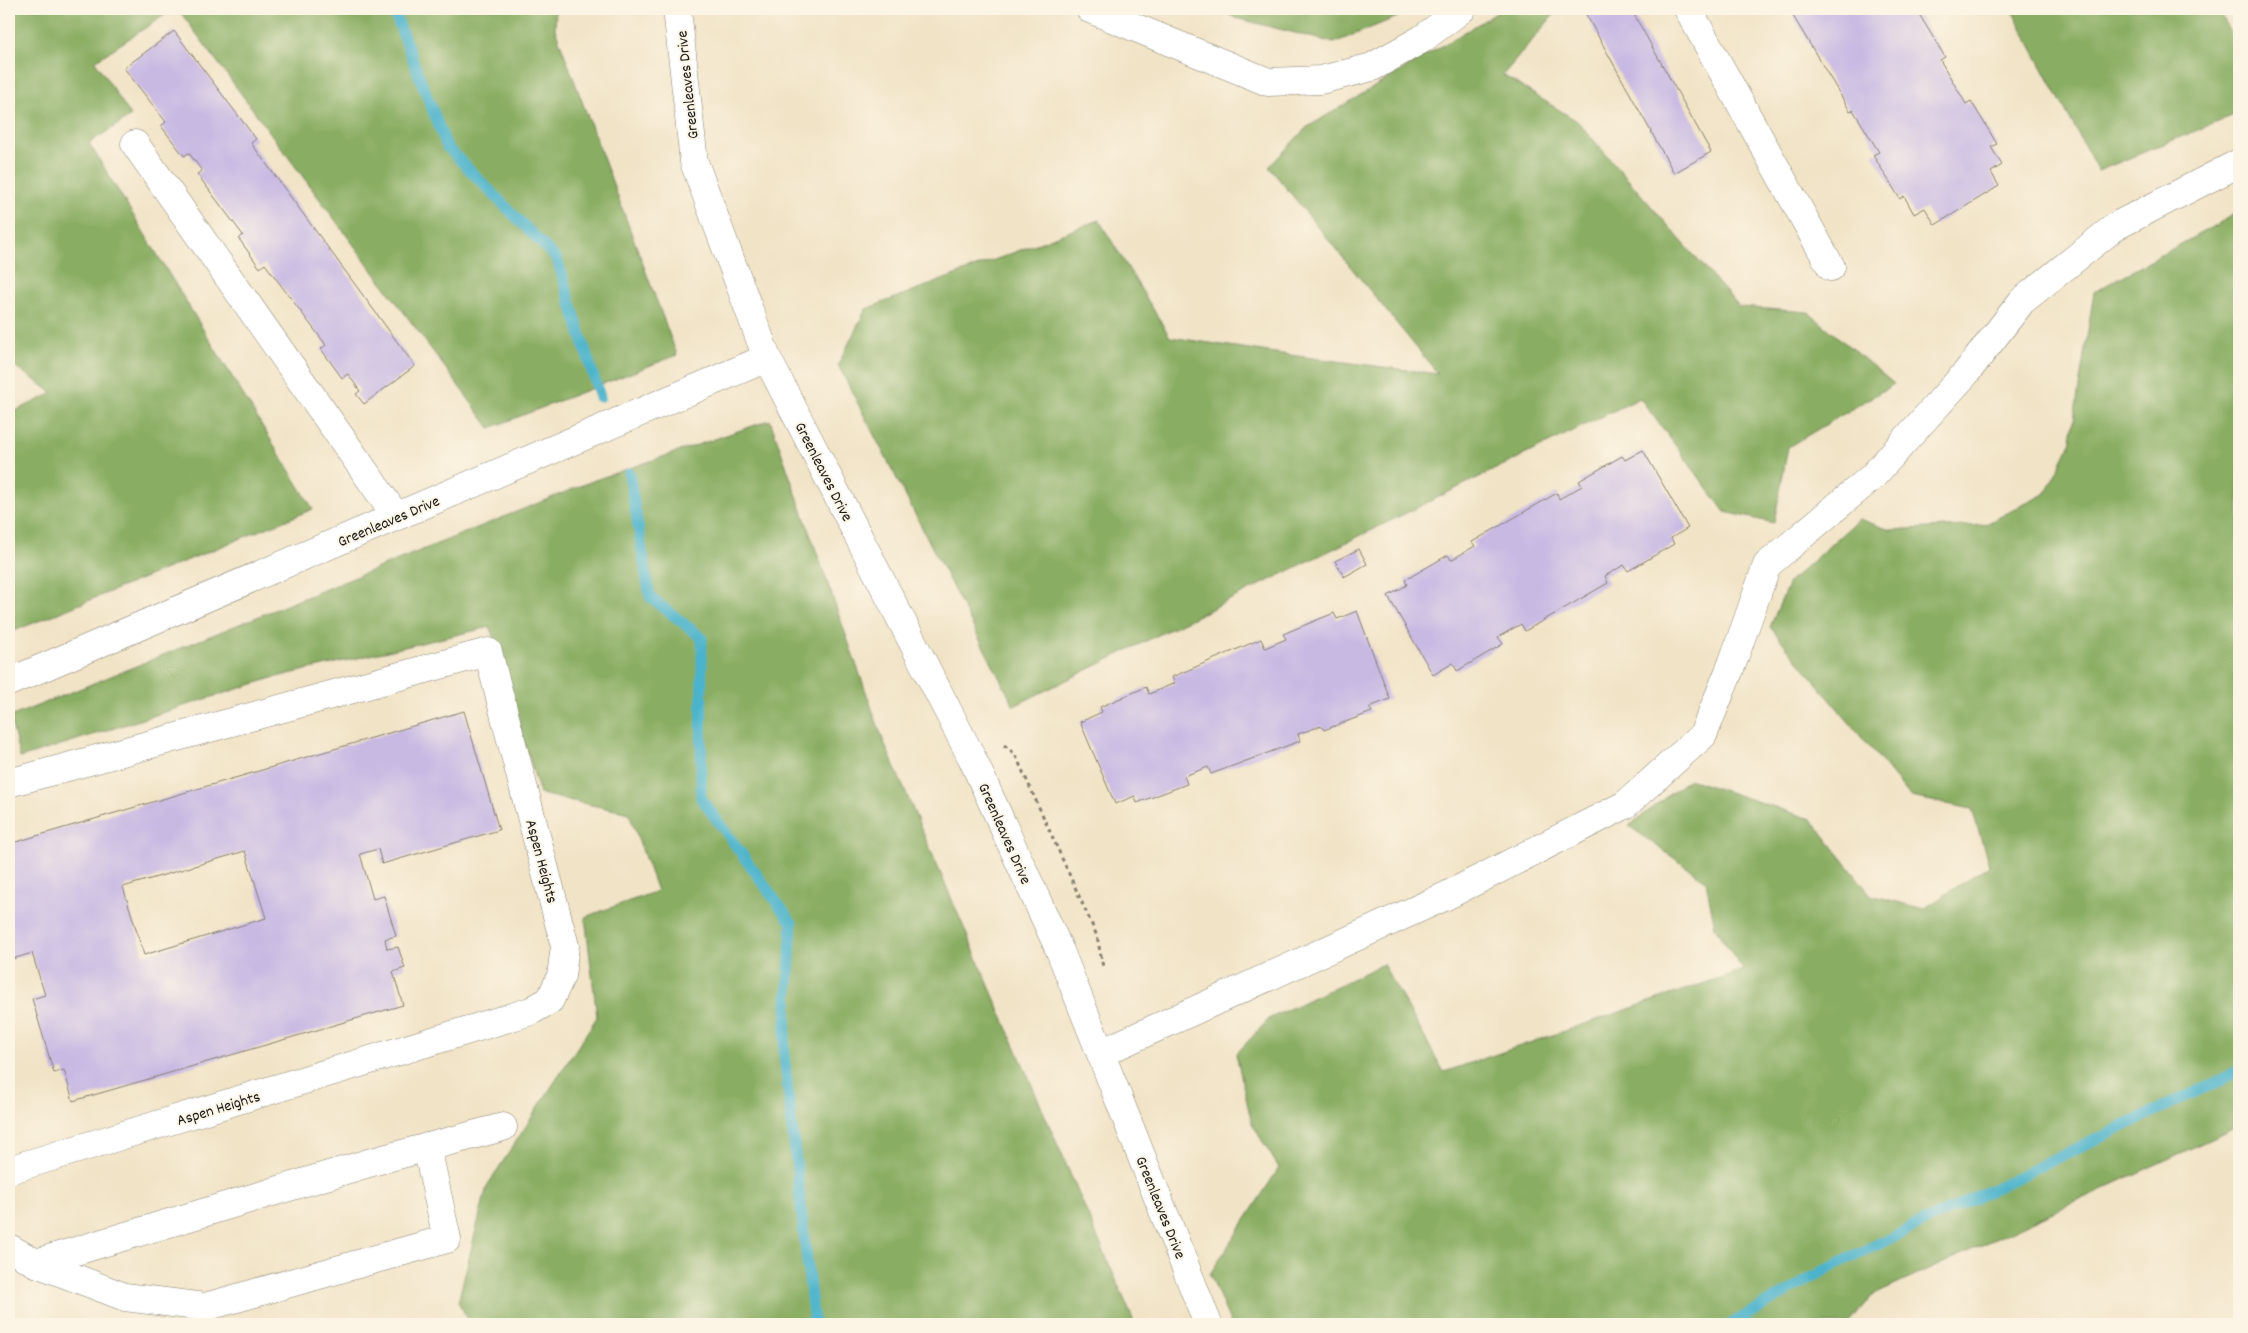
<svg xmlns="http://www.w3.org/2000/svg" width="2248" height="1333" viewBox="0 0 2248 1333" font-family="Dekko,sans-serif">
	<style>
		.forest { fill: #89ad62; stroke: #52643f }
		.lines { fill: none; stroke-linecap: round; stroke-linejoin: round }
		.stream { stroke: #4cb3cb; stroke-width: 11 }
		.building { fill: #c8b9e3; fill-rule: evenodd }
		.minor-casing { stroke: #868071; stroke-width: 29 }
		.path { stroke: #868071; stroke-width: 3; stroke-dasharray: 4 4; stroke-linecap: butt }
		.minor { stroke: #fff; stroke-width: 28 }
		.labels { text-anchor: middle; stroke-width: 4; stroke-linejoin: round; paint-order: stroke }
		.street-label { font-size: 16px; fill: #1c1c1c; stroke: #fcf5e5 }
	</style>
	<rect width="100%" height="100%" fill="#fcf5e5"/>
	<filter id="ink" filterUnits="userSpaceOnUse"><feTurbulence type="fractalNoise" baseFrequency=".02" numOctaves="2"/><feDisplacementMap in="SourceGraphic" scale="10" xChannelSelector="R" yChannelSelector="G"/><feConvolveMatrix kernelMatrix="1 2 1 2 8 2 1 2 1" color-interpolation-filters="sRGB"/></filter>
	<filter id="wash" filterUnits="userSpaceOnUse"><feTurbulence type="fractalNoise" baseFrequency=".0096" numOctaves="4" result="noise"/><feDisplacementMap in="SourceGraphic" scale="20" xChannelSelector="R" yChannelSelector="G"/><feGaussianBlur stdDeviation="1.12" result="paint"/><feColorMatrix in="noise" values="0 0 0 0 0 0 0 0 0 0 0 0 0 0 0 0 0 1.4 0 .05"/><feComposite in="paint" operator="in"/></filter>
	<g filter="url(#wash)">
		<rect width="100%" height="100%" fill="#f1e3c6"/>
		<g class="forest">
			<polygon points="9,9 174,9 95,61 131,116 89,143 313,509 9,633 9,414 53,393 9,362"/>
			<polygon points="178,9 556,9 555,29 677,355 490,428"/>
			<polygon points="1217,9 1413,9 1407,13 1334,43 1236,18"/>
			<polygon points="1503,9 1552,9 1556,12 1503,75 1577,121 1739,307 1808,312 1894,384 1788,447 1774,523 1725,512 1640,398 1014,706 838,365 866,309 1099,220 1170,337 1282,354 1438,374 1269,167 1306,128"/>
			<polygon points="2011,9 2218,9 2239,47 2239,113 2098,171"/>
			<polygon points="2239,212 2239,1126 1872,1296 1849,1324 1231,1324 1210,1274 1279,1168 1252,1124 1236,1054 1270,1018 1383,964 1444,1072 1743,970 1715,928 1706,881 1629,826 1689,779 1811,819 1871,895 1924,909 1989,865 1972,809 1911,797 1770,627 1789,582 1859,519 1890,530 1984,525 2046,493 2070,445 2094,292"/>
			<polygon points="770,420 883,740 1135,1324 471,1324 458,1302 487,1186 597,1017 585,917 657,891 629,813 540,794 490,627 272,678 20,758 10,717 595,480"/>
		</g>
		<g class="lines">
			<g class="stream">
				<polyline points="393,9 447,147 557,259 600,397"/>
				<polyline points="629,473 650,597 702,638 701,798 792,923 784,1054 814,1324"/>
				<polyline points="1731,1324 1832,1266 2239,1071"/>
			</g>
		</g>
		<g id="blocks">
			<g class="building">
				<polygon points="1583,9 1631,9 1711,152 1674,173"/>
				<polygon points="1797,9 1916,9 1945,57 1940,60 1966,104 1971,101 1997,144 1991,147 2002,165 1991,172 1999,186 1935,225 1925,208 1914,214 1904,196 1900,199 1873,155 1879,152 1853,110 1850,111 1793,16 1799,12"/>
				<polygon points="174,31 256,139 251,143 415,366 364,404 356,394 360,391 348,374 342,378 321,349 326,345 265,264 260,268 239,239 243,235 197,174 202,171 189,153 184,156 161,126 166,122 124,68"/>
				<polygon points="1643,450 1688,528 1671,538 1674,544 1628,571 1624,565 1605,576 1608,583 1525,631 1521,624 1498,637 1503,644 1457,671 1453,663 1433,675 1388,596 1407,585 1405,580 1448,555 1451,560 1475,546 1472,542 1557,493 1559,499 1582,486 1579,481 1622,456 1625,460"/>
				<polygon points="1359,549 1367,564 1344,577 1335,561"/>
				<polygon points="1357,611 1390,699 1369,707 1372,712 1324,730 1321,726 1298,734 1300,741 1211,774 1208,767 1184,776 1187,784 1137,803 1135,796 1115,804 1080,722 1102,712 1100,707 1146,687 1149,694 1175,683 1172,677 1261,639 1265,648 1286,639 1283,634 1334,613 1337,619"/>
				<path d="M464,711L499,830L382,864L378,849L360,854L373,899L384,896L396,936L385,939L387,949L398,947L405,968L393,972L403,1005L73,1101L64,1070L54,1073L32,999L45,995L32,953L9,960V844ZM245,851L266,918L144,955L123,887Z"/>
			</g>
		</g>
	</g>
	<g filter="url(#ink)">
		<use href="#blocks" fill-opacity="0" stroke="#868071" stroke-width="1"/>
		<g class="lines">
			<defs>
				<g id="minor">
					<polyline points="677,9 694,162 767,358"/>
					<polyline points="1090,9 1268,82 1321,80 1372,67 1422,39 1462,9"/>
					<polyline points="1688,9 1831,267"/>
					<polyline points="135,144 396,516"/>
					<polyline points="9,682 767,358 972,758 1060,951 1208,1324"/>
					<polyline points="9,783 488,652 565,946 561,976 550,1000 531,1011 9,1170"/>
					<polyline points="1101,1053 1446,896 1625,805 1703,735 1732,664 1767,565 1872,477 1966,373 2022,301 2116,226 2239,163"/>
					<polyline points="9,1248 36,1263 372,1162 503,1127"/>
					<polyline points="36,1263 125,1297 205,1307 447,1239 427,1147"/>
				</g>
			</defs>
			<use href="#minor" class="minor-casing"/>
			<polyline class="path" points="1004,745 1015,754 1097,936 1103,967"/>
			<use href="#minor" class="minor"/>
		</g>
	</g>
	<g class="labels">
		<g class="street-label">
			<text transform="translate(686 85) rotate(-96)" y="6">Greenleaves Drive</text>
			<text transform="translate(825 471) rotate(63)" y="6">Greenleaves Drive</text>
			<text transform="translate(388 520) rotate(-23)" y="6">Greenleaves Drive</text>
			<text transform="translate(1006 833) rotate(66)" y="6">Greenleaves Drive</text>
			<text transform="translate(543 861) rotate(75)" y="6">Aspen Heights</text>
			<text transform="translate(218 1107) rotate(-17)" y="6">Aspen Heights</text>
			<text transform="translate(1162 1207) rotate(68)" y="6">Greenleaves Drive</text>
		</g>
	</g>
	<rect width="2248" height="1333" fill="none" stroke="#fcf5e5" stroke-width="30"/>
</svg>
